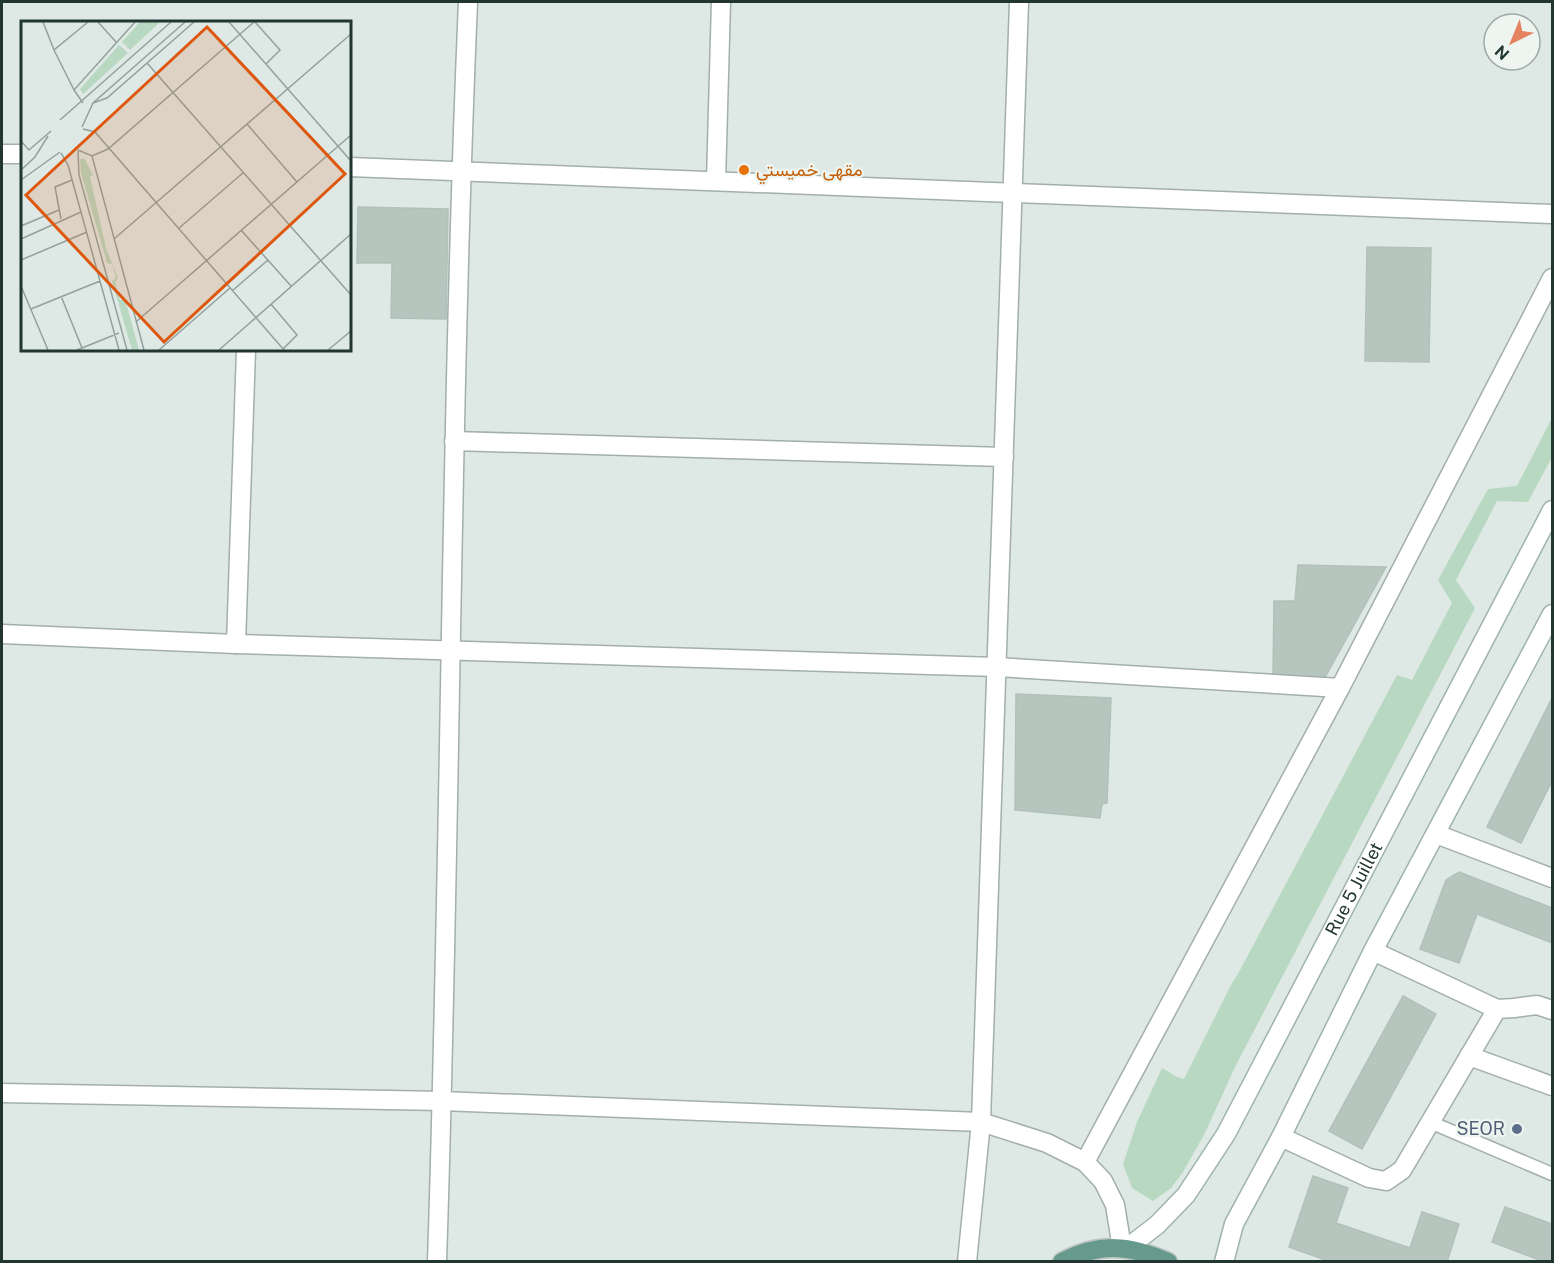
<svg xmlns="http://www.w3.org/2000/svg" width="1554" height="1263" viewBox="0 0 1554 1263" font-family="'Public Sans',Vazirmatn,sans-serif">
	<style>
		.grass { fill: #b8d8c1 }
		.building { fill: #b7c5bf; stroke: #b1c1ba; stroke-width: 1.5 }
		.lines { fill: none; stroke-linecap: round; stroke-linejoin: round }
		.service-casing { stroke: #a2afab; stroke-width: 15 }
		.minor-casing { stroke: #a2afab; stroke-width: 21 }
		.tertiary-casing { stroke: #a2afab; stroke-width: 21 }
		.secondary-casing { stroke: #9eb3ab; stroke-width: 21 }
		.primary-casing { stroke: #bcc3c1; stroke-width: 21 }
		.service { stroke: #fff; stroke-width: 12 }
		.minor { stroke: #fff; stroke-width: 18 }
		.tertiary { stroke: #fff; stroke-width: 18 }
		.secondary { stroke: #fff; stroke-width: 18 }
		.primary { stroke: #669a8d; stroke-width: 18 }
		.food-dot { fill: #e8710a; stroke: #eef5f1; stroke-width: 2 }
		.service-dot { fill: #5c6f8a; stroke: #eef5f1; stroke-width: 2 }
		.labels { text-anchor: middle; stroke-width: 4.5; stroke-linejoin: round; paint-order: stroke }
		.food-label { font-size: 18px; fill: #c56008; stroke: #eef5f1; text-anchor: start }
		.street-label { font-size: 18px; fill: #213631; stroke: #eef5f1 }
		.service-label { font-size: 18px; fill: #4e5e75; stroke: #eef5f1; text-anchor: end }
		.inset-road { fill: none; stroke: #92a19c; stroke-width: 1.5 }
		.view { fill: #de570e; fill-opacity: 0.15; stroke: #de570e; stroke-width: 3 }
		.inset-edge { fill: none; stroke: #213631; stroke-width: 3 }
	</style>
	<rect width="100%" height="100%" fill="#dee8e4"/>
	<polygon class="grass" points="1552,418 1552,457 1528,502 1497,501 1456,580 1475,608 1235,1067 1205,1133 1183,1172 1171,1188 1153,1201 1132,1188 1123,1164 1137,1122 1162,1068 1177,1077 1184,1079 1231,985 1238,974 1397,675 1412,680 1452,603 1438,580 1488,489 1517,486"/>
	<g class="building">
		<polygon points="358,207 448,209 446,319 391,318 392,263 357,263"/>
		<polygon points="1367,247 1431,248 1429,362 1365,361"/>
		<polygon points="1298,565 1386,567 1323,681 1273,678 1274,601 1295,601"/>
		<polygon points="1016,694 1111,698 1107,803 1102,804 1100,818 1015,810"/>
		<polygon points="1552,698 1552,781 1521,843 1487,827"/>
		<polygon points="1459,872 1552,908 1552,943 1477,914 1459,963 1420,949 1446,880"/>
		<polygon points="1403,996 1436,1014 1362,1149 1329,1131"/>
		<polygon points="1313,1176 1348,1188 1336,1223 1410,1248 1422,1212 1459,1224 1447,1262 1331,1262 1289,1247"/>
		<polygon points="1505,1207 1552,1224 1552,1262 1545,1262 1492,1242"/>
	</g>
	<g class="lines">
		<defs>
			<polyline id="service" points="1430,1122 1552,1174"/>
			<g id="minor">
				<polyline points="716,181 721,2"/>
				<polyline points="454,441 1004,457"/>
				<polyline points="2,634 236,644 997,667 1340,688"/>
				<polyline points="236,644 246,350"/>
				<polyline points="1436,834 1552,878"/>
				<polyline points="1373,951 1497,1009 1514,1008 1537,1005 1552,1010"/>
				<polyline points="1469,1056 1552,1086"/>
				<polyline points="2,1093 442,1101 981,1122 1047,1143 1085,1162 1103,1181 1115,1205 1122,1248"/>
				<polyline points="1281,1137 1369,1178 1386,1181 1402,1170 1497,1009"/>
				<polyline points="1085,1162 1340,688 1552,278"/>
				<path d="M437,1262C451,842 450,421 468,2"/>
				<polyline points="967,1262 981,1122 1019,2"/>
			</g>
			<g id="tertiary">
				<polyline points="2,154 22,154"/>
				<polyline points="350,167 1552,214"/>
			</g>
			<g id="secondary">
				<path id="s1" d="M1127,1248L1157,1225L1186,1195L1226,1134L1552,510"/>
				<polyline points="1224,1262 1234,1224 1281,1137 1373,951 1552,614"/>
			</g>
			<path id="primary" d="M1062,1262C1100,1242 1130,1245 1168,1262"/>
		</defs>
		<use href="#service" class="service-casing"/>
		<use href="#minor" class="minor-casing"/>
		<use href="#tertiary" class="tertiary-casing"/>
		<use href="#secondary" class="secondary-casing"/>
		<use href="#primary" class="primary-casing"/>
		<use href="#service" class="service"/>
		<use href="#minor" class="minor"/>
		<use href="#tertiary" class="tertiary"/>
		<use href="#secondary" class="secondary"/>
		<use href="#primary" class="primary"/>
	</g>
	<circle class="food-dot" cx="744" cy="170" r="6"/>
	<circle class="service-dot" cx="1517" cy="1129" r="6"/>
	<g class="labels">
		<g class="food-label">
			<text x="756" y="176">مقهى خميستي</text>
		</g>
		<g class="street-label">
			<text dy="6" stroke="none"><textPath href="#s1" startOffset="429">Rue 5 Juillet</textPath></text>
		</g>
		<g class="service-label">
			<text x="1505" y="1135">SEOR</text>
		</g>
	</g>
	<g transform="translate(21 21)">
		<rect width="330" height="330" fill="#dee8e4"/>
		<path d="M119,1H139L109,29L101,21ZM98,24L107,32L62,73L59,68ZM63,137L72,154L69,156L85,227L97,257L94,261L99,279L104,278L118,329H111L91,260L95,257L91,243L86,242L60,152L59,138Z" fill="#b8d8c1"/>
		<path class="inset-road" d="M22,1L33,29M77,1L95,21M208,1L330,140M234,1L259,29L245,43M126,42L330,274M53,69L33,29L67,1M62,82L53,69L114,1M72,82L86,77L173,1M39,99L150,1M226,103L276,161M61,106L72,82L164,1M62,108L74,111L263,329M0,120L8,129L30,110M57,129L71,135L87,128L233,1M57,130L58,154L106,329M40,132L47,144L98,329M71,135L123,329M0,149L14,136L27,115M0,159L39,131M40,198L34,166L51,159M0,205L38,189M157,208L223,151M220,209L270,265M0,218L60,191M93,218L330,13M0,239L66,211M0,265L27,329M211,270L247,239M40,275L61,327M250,283L276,314L262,328M10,288L79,260M116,300L330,114M56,329L98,312M138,329L209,267M198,329L330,213M307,329L330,310"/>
		<path class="view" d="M186,6L324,153L143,321L5,174Z"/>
		<rect width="330" height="330" class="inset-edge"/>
	</g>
	<rect width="1554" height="1263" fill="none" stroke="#213631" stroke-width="6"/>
	<g transform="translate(1512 42) rotate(223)"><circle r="28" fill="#eef5f1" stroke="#9ca9a4" stroke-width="1.5"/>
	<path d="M0-4.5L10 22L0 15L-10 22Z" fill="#e5825f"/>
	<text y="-9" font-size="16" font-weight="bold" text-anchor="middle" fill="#213631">N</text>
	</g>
</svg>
